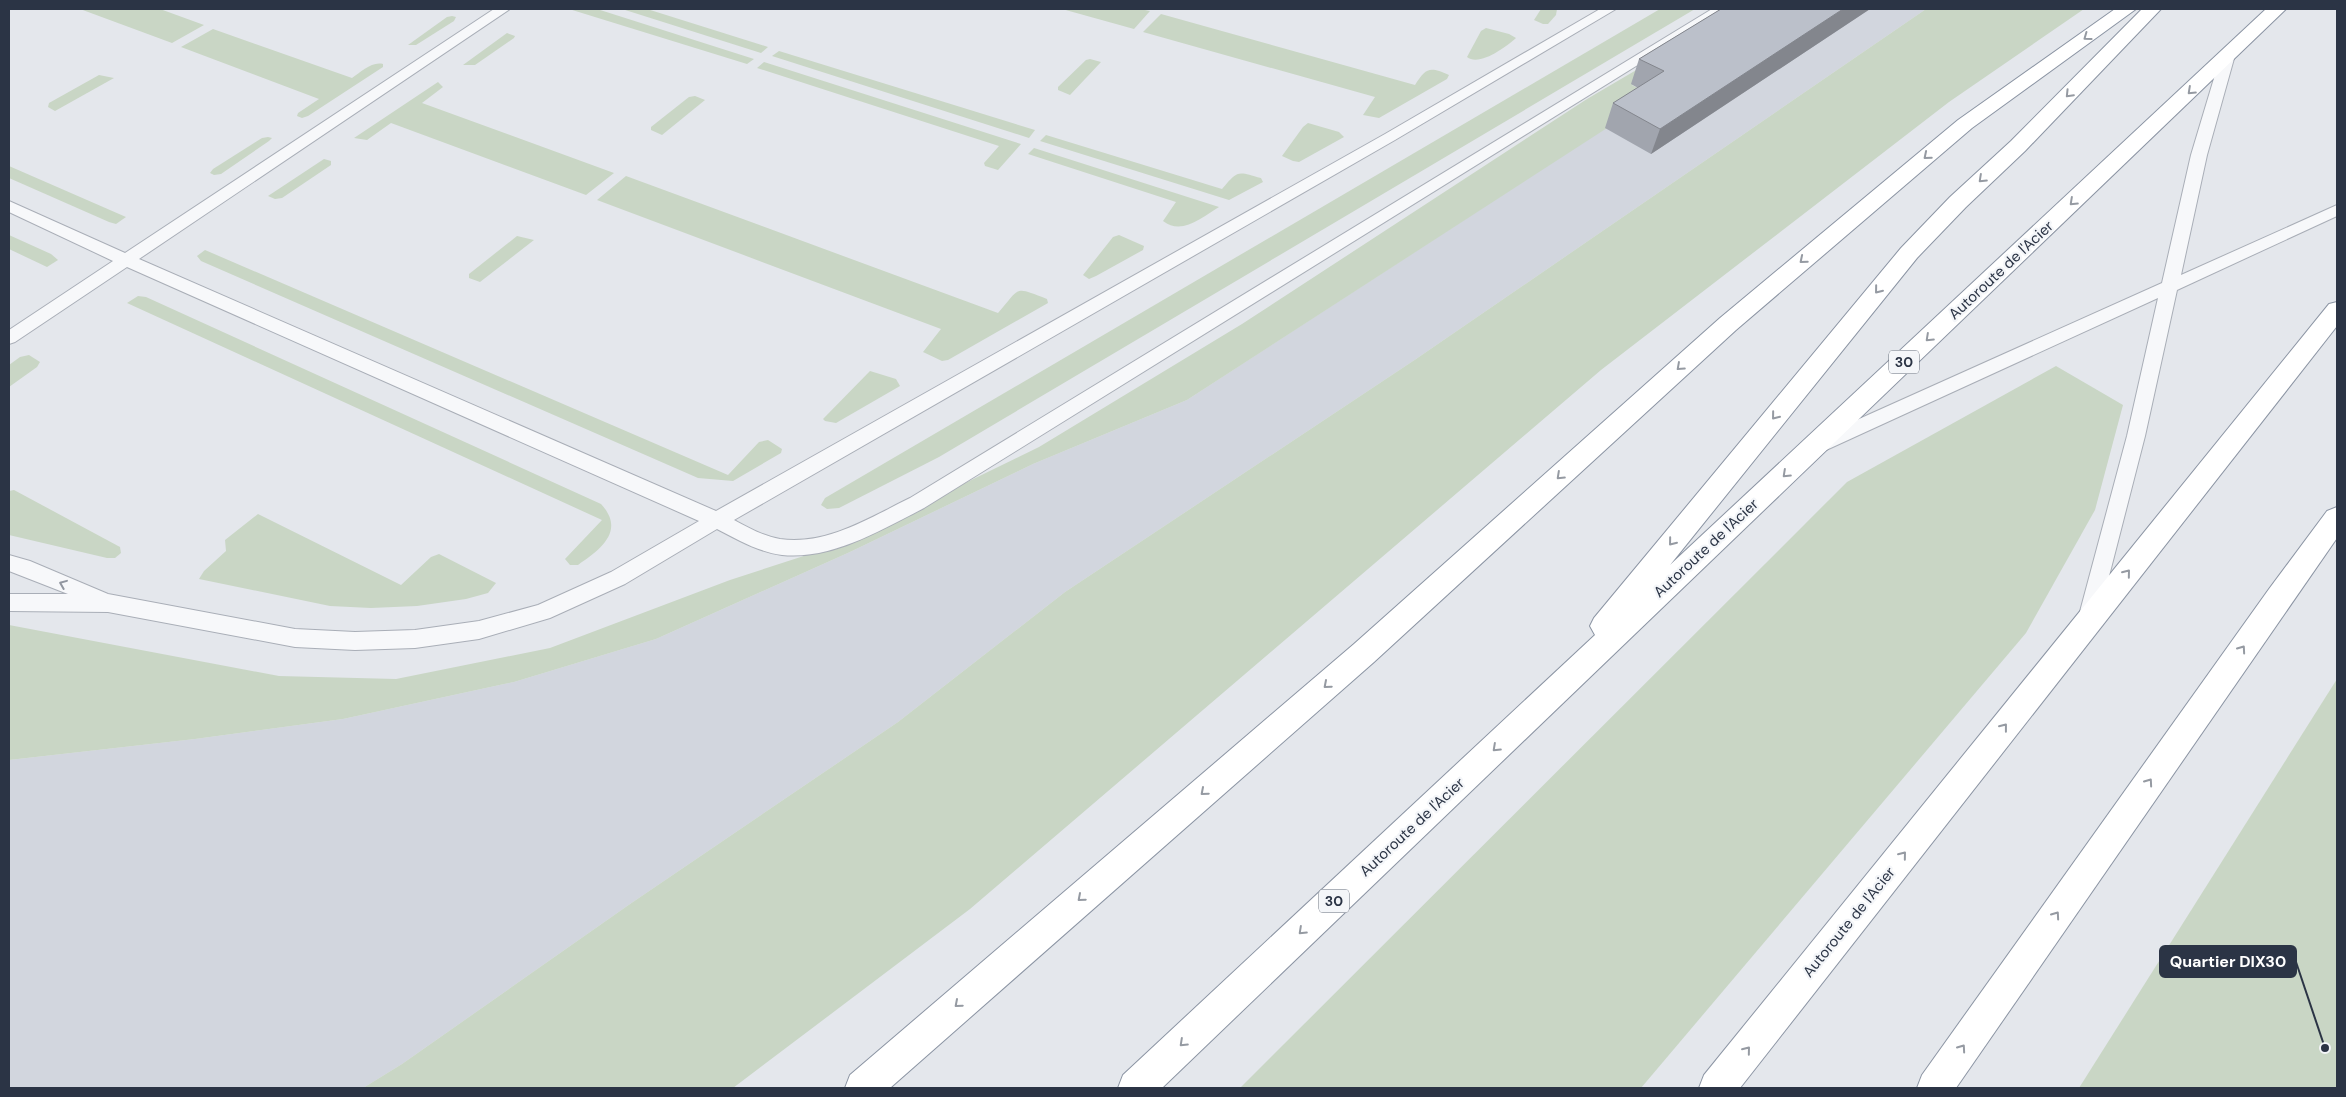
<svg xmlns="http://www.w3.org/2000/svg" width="2346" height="1097" viewBox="0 0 2346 1097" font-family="'DM Sans',sans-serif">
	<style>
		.built { fill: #d2d6de }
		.green { fill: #c9d6c5 }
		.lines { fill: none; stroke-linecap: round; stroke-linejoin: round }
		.service-casing { stroke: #a9aeb7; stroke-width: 2 }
		.motorway-casing { stroke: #8b94a3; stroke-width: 2 }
		.service { fill: #f7f8fa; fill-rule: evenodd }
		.motorway { fill: #fff; fill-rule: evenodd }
		.wall { fill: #a1a5ae }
		.shaded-wall { fill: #83868d }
		.building { fill: #bbc0ca; stroke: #83868d }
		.oneway { stroke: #959aa2 }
		.oneway2 { stroke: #9196a0 }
		.labels { text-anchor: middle; stroke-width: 4.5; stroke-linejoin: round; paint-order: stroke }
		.shield { fill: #f4f6f9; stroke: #676e7b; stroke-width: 1 }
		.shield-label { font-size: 14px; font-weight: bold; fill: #2b3445 }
		.street-label { font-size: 15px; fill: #2b3445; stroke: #f4f6f9 }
		.leader { fill: none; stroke: #2b3445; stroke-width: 2 }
		.callout-dot { fill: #2b3445; stroke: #f4f6f9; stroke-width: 2 }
		.callout { fill: #2b3445; stroke: #2b3445; stroke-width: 2 }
		.callout-label { font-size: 16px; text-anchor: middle; font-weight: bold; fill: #fff }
	</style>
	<rect width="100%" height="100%" fill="#e4e7ec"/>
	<polygon class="built" points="1795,9 1926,9 1416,359 1065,592 898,722 630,904 402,1064 363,1088 9,1088 9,760 195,739 343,719 514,682 656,639 850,552 1033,464 1187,400 1655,96 1631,84"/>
	<g class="green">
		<polygon points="80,9 160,9 204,25 172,43"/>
		<polygon points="569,9 597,9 754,59 747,64"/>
		<polygon points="622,9 647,9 768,47 761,53"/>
		<polygon points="1062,9 1140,9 1150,11 1134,29"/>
		<polygon points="1541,9 1557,9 1556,15 1548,24 1543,24 1534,20"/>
		<polygon points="1660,9 1695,9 939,457 839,508 827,509 821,505 825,498"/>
		<polygon points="1740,9 1632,85 1655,97 1187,400 1033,464 850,552 656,639 514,682 343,719 195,739 9,760 9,625 279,676 396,679 550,648 730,580 813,553 879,525 1039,447 1242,324 1587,99"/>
		<polygon points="1926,9 2084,9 1949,102 1601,370 970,909 733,1088 363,1088 402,1064 630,904 898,722 1065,592 1416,359"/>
		<path d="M1161,14L1415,85C1426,68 1429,66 1449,75L1447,79L1379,118L1363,115L1375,97L1143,32Z"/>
		<polygon points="452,16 456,17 454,21 416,45 408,45 447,17"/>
		<path d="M1486,28L1509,34L1516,38C1506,47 1479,67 1467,57L1481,31Z"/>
		<path d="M213,29L352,78C361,72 372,61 383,64V67L308,116L302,118L297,116L298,113L319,99L181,47Z"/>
		<polygon points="507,33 515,36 514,38 475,65 463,65"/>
		<polygon points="779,51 1035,130 1029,138 772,56"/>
		<polygon points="1090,59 1101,62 1070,95 1058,90 1058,87 1086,60"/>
		<polygon points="764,62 1021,144 998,170 985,166 984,163 999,146 757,68"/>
		<polygon points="99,75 114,78 55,111 48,107 49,103"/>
		<polygon points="438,82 443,87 422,103 614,173 586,195 391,123 367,140 354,138"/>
		<polygon points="695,96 705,100 662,135 651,130 651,127 689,97"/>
		<polygon points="1308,123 1339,132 1344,137 1299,162 1293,161 1282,156 1303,127"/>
		<path d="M1046,135L1222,189C1238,170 1237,171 1261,178L1263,182L1229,200L1040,141Z"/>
		<polygon points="268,137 272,138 269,141 221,174 214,175 210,173 213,169 262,138"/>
		<path d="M1034,148L1219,207C1202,217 1182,236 1163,221L1176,202L1028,154Z"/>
		<polygon points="324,159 331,161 331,165 282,198 275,199 268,196"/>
		<polygon points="9,166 126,217 116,224 109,222 9,178"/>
		<path d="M626,176L998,313C1021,287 1013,286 1047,299L1048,303L948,360L942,361L923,352L941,329L597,200Z"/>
		<polygon points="9,235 51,254 58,260 47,267 9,249"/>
		<polygon points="1119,235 1144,246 1143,250 1096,276 1089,279 1083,275 1113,237"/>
		<polygon points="517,236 534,240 480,282 469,278 469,274"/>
		<polygon points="205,250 728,475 759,442 768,440 782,449 781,453 733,481 698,478 201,261 197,256"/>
		<path d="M138,296L146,297L601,504C626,531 600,550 578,565H570L565,559L602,520L127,303Z"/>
		<polygon points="29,355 40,362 37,367 9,387 9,365 20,357"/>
		<polygon points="2056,366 2123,405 2095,510 2026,633 1641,1088 1240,1088 1847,482"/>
		<polygon points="870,371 896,379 900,386 836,423 825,421 823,419"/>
		<polygon points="14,490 120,547 121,553 115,558 107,558 9,535 9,491"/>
		<polygon points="258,514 401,585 431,557 439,554 496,583 488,593 466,599 417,606 371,608 330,606 199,579 204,571 226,551 225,540"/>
		<polygon points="2337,679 2337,1088 2079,1088"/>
	</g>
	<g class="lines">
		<defs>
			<g id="service">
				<path d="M494,9H510L139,259L716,511L1385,134L1600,9H1616L1395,140L734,520C749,528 763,536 780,539C826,546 871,517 910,498L1712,9H1728L924,508C881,530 832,560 782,555C759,552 738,540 717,529L625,584L550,618L479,639L415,648L355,650L295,647L108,612L9,611V594H68L9,571V555L30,561L108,594L295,629L355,632L415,630L479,621L538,605L611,572L699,521L127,267L15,342L9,344V330L113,261L9,212V201L125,253Z"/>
				<polygon points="2228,51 2235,55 2207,155 2181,275 2337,205 2337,216 2177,290 2145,436 2098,619 2095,625 2088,628 2081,625 2078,619 2127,436 2158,298 1824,451 1817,453 1810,451 1808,446 1810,441 2162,283 2191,155 2221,55"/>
			</g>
			<g id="motorway">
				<polygon points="2115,9 2136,9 1972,128 1736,330 1374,662 890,1088 845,1088 850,1075 1354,644 1720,318 1958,120"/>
				<polygon points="2142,9 2161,9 2025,151 1966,207 1917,258 1670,565 2266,9 2286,9 1162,1088 1118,1088 1123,1075 1595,635 1590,626 1594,618 1901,248 1950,197 2011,141"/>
				<polygon points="2337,302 2337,326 1740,1088 1699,1088 1704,1075 2329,304"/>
				<polygon points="2337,507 2337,538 1956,1088 1917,1088 1922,1075 2269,589 2327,511"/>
			</g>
		</defs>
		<use href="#service" class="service-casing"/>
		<use href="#motorway" class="motorway-casing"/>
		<use href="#service" class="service"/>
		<use href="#motorway" class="motorway"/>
	</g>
	<polygon class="wall" points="1721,9 1870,9 1651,154 1605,128 1613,103 1638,88 1631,84 1639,59"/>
	<polygon class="shaded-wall" points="1843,9 1870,9 1651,154 1660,129"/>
	<polygon class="building" points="1721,9 1843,9 1660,129 1613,103 1664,71 1639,59"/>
	<defs><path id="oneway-chevron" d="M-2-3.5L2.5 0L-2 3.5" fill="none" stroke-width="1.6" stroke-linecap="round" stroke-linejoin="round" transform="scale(1.25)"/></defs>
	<g class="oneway">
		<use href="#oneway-chevron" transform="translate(2087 37) rotate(144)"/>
		<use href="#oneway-chevron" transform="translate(2191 91) rotate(137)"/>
		<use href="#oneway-chevron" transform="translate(2069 94) rotate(134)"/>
		<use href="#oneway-chevron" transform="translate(1927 156) rotate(140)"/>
		<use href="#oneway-chevron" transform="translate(1982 179) rotate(137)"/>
		<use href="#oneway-chevron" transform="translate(2073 202) rotate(137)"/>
		<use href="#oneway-chevron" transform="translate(1803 260) rotate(140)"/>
		<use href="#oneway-chevron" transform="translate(1878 290) rotate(129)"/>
		<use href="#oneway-chevron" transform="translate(1929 338) rotate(137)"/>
		<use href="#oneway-chevron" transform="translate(1680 367) rotate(138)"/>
		<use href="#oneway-chevron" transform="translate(1775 416) rotate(129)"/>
		<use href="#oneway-chevron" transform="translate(1786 474) rotate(137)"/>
		<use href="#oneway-chevron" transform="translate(1560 476) rotate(137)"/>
		<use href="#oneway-chevron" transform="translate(1672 542) rotate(129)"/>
		<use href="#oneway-chevron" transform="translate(2127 573) rotate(-51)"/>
		<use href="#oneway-chevron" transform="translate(2242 649) rotate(-55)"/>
		<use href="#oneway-chevron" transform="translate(1327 685) rotate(139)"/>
		<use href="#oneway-chevron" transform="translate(2004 727) rotate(-52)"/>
		<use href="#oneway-chevron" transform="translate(1496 748) rotate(137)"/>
		<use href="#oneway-chevron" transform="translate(2149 782) rotate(-55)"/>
		<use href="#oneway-chevron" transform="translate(1204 792) rotate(139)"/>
		<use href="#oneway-chevron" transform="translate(1903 855) rotate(-51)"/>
		<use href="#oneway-chevron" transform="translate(1081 898) rotate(139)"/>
		<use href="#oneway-chevron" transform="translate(2056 915) rotate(-55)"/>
		<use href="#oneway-chevron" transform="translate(1302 931) rotate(137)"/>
		<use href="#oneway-chevron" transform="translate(958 1004) rotate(139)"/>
		<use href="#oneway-chevron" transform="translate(1183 1043) rotate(137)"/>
		<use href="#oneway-chevron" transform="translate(1962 1048) rotate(-55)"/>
		<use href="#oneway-chevron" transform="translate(1747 1050) rotate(-51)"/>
	</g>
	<use class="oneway2" href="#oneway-chevron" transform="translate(63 584) rotate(-158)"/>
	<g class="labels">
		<g class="shield">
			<rect x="1889" y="350.5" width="30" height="23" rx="4"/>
			<rect x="1319" y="889.5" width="30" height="23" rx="4"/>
		</g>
		<g class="shield-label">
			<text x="1904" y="367">30</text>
			<text x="1334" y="906">30</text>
		</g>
		<g class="street-label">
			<text transform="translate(2001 270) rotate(-43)" y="5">Autoroute de l'Acier</text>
			<text transform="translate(1706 548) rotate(-43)" y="5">Autoroute de l'Acier</text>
			<text transform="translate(1412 827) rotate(-43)" y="5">Autoroute de l'Acier</text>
			<text transform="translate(1849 922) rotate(-51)" y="5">Autoroute de l'Acier</text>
		</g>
	</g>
	<path class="leader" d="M2325 1048L2296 962"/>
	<circle class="callout-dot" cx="2325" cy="1048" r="5"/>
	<rect class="callout" x="2160" y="946" width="136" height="31" rx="5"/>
	<g class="callout-label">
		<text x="2228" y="967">Quartier DIX30</text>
	</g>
	<rect width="2346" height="1097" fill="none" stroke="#2b3445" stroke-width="20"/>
</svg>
